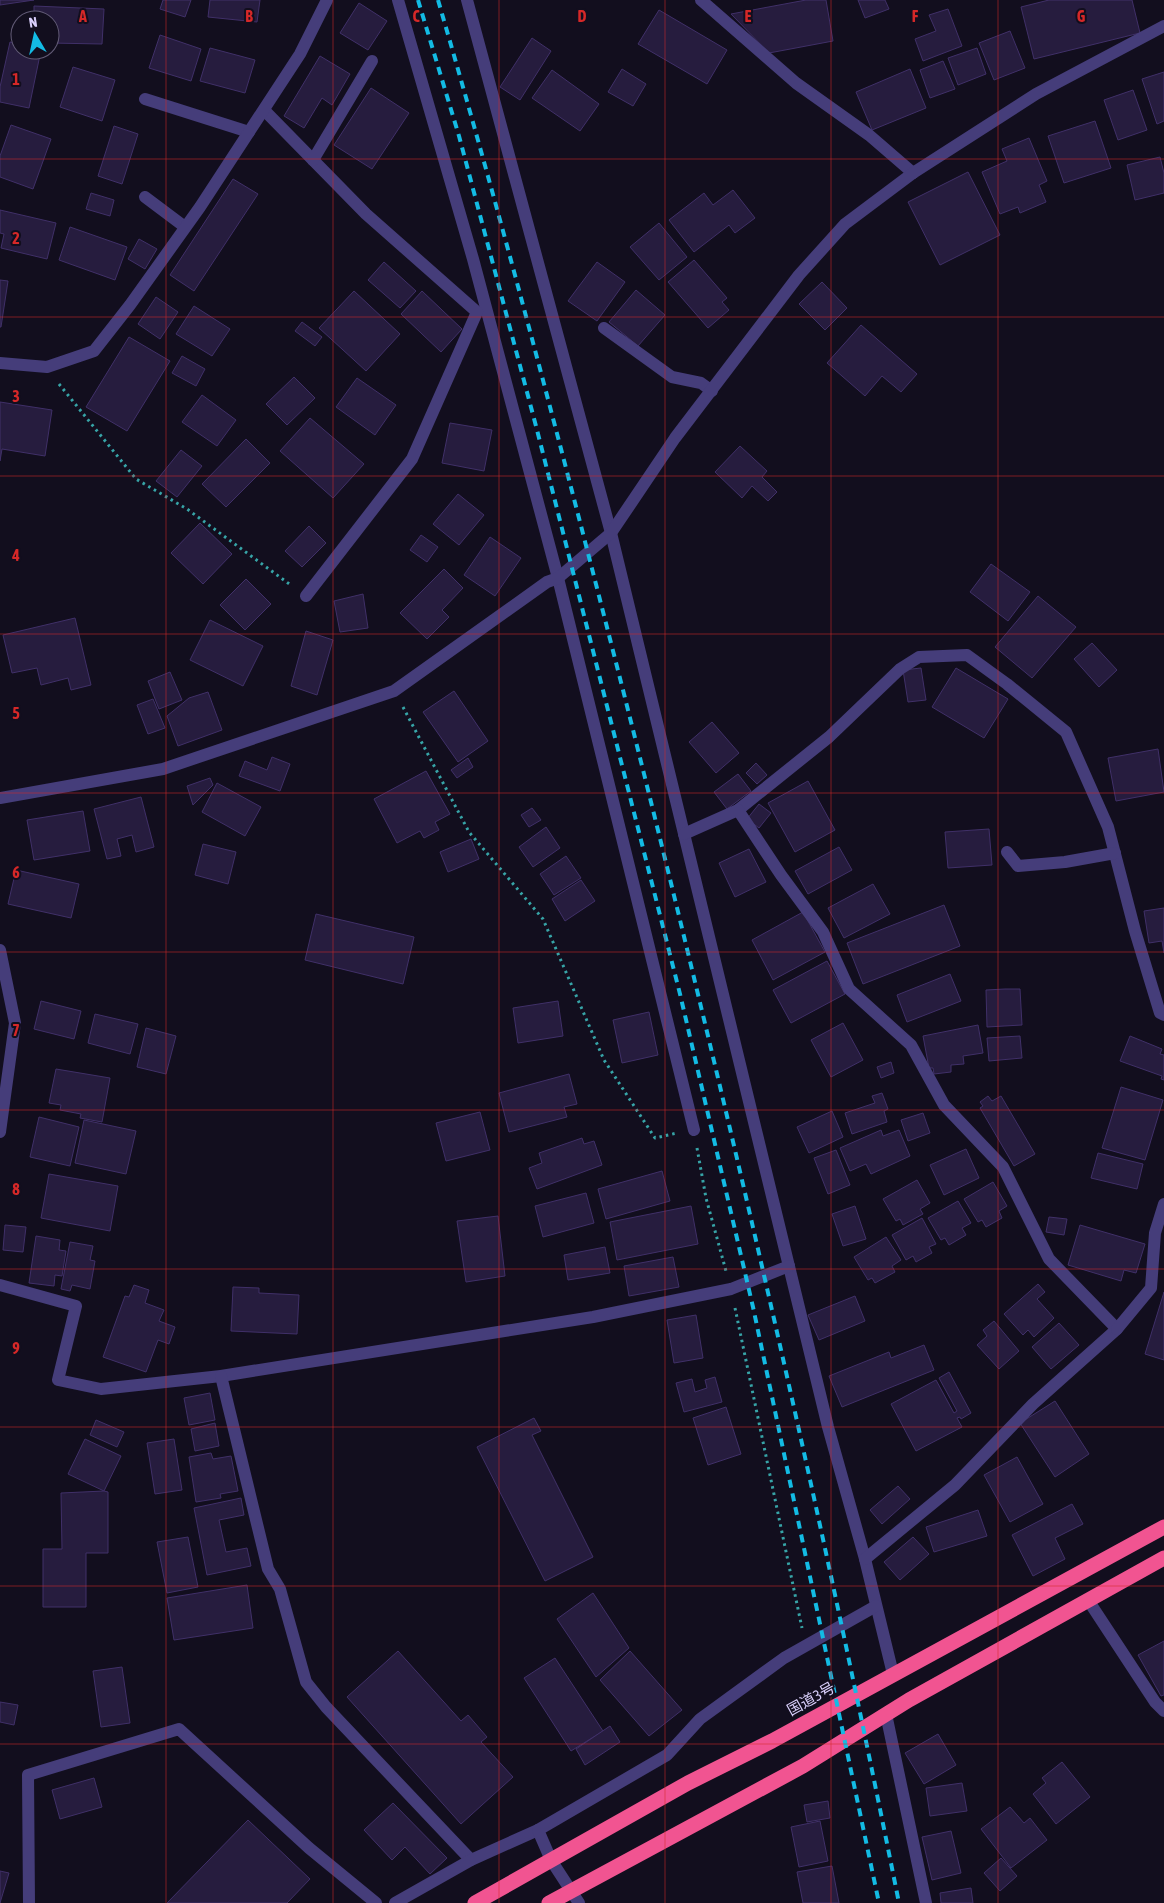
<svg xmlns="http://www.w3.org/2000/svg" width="1164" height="1903" viewBox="0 0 1164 1903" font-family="'Asap Condensed','Noto Sans JP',sans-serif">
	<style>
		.building { fill: #261c3e; stroke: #403068 }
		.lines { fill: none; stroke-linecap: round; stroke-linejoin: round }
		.path { stroke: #37a4a7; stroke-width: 3; stroke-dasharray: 2.5 4; stroke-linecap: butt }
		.street { stroke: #453d7a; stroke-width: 12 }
		.highway { stroke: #f15491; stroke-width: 15 }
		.rail { stroke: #13bbe4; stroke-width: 4; stroke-dasharray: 8 6; stroke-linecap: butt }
		.grid { fill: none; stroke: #d62828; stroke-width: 1; stroke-opacity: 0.55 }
		.labels { text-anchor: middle; stroke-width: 4; stroke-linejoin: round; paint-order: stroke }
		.street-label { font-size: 15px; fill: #d9cffb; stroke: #120e1e }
		.grid-label { font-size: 16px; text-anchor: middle; font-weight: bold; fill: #d62828; stroke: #120e1e; stroke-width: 4; stroke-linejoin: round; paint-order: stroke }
	</style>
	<rect width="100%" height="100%" fill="#120e1e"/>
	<g class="building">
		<polygon points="0,0 34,0 0,5"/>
		<polygon points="163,0 191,0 185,17 160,9"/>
		<polygon points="210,0 260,0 257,22 208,17"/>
		<polygon points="806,0 826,0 833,41 769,53 731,14"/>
		<polygon points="858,0 885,0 889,9 865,18"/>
		<polygon points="1049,0 1132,0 1140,33 1034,59 1021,7"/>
		<polygon points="359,3 387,21 368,50 340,33"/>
		<polygon points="34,6 104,9 102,44 50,43 50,20 34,20"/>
		<polygon points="948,9 962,46 923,61 915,39 936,31 929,15"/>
		<polygon points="659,10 727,50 707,84 638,44"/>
		<polygon points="1010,31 1025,68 994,80 979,43"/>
		<polygon points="160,35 201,49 191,81 149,68"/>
		<polygon points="532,38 551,51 520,100 500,87"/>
		<polygon points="10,42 20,44 20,50 41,50 29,108 0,102 0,87"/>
		<polygon points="210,48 255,60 245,93 200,81"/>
		<polygon points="977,48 986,74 958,85 948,58"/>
		<polygon points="320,56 350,74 332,105 322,98 304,128 284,116"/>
		<polygon points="943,61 955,89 930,98 920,70"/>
		<polygon points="73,67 115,80 102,121 60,107"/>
		<polygon points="622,69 646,84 633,106 608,92"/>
		<polygon points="910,69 926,108 872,130 856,92"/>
		<polygon points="552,70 599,104 580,131 532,98"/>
		<polygon points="1164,72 1164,121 1157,124 1142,79"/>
		<polygon points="371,88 409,113 372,169 334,145"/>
		<polygon points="1133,90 1147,130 1118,140 1104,100"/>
		<polygon points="1095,121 1111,168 1064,183 1048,136"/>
		<polygon points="11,125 51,139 33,189 0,177 0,156"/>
		<polygon points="114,126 138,134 122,184 98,176"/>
		<polygon points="1029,138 1047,181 1039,185 1046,202 1020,213 1018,207 1000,214 982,172 1007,161 1002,149"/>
		<polygon points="1160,157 1164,173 1164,193 1135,200 1127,165"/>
		<polygon points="968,172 1000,235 940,265 908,202"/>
		<polygon points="233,179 258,194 194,291 170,275"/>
		<polygon points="733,190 755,218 735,233 729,225 694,252 669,220 704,193 713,205"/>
		<polygon points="91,193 114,200 110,216 86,209"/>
		<polygon points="0,210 56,223 47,259 1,248 4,234 0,233"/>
		<polygon points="659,223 687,257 659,280 630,247"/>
		<polygon points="70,227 127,247 115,280 59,260"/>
		<polygon points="139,239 157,249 145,269 128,259"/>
		<polygon points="694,260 727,298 722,302 729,310 708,328 668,282"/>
		<polygon points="384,262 416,291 400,308 368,280"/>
		<polygon points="597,262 625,282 597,321 568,301"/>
		<polygon points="0,280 8,281 1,327 0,327"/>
		<polygon points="822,282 847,308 825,330 799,304"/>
		<polygon points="636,290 665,315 638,346 609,322"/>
		<polygon points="354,291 400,334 366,371 319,328"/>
		<polygon points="422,291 462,329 441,352 401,314"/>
		<polygon points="156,297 178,312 160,339 138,324"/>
		<polygon points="194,306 230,329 212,356 176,334"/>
		<polygon points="302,322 322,337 315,346 295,331"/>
		<polygon points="861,325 917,374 901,392 882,376 865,396 827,363"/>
		<polygon points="129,337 170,361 127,431 86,407"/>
		<polygon points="182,356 205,369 196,386 172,373"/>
		<polygon points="294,377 315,398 287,425 266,404"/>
		<polygon points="357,378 396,405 375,435 336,407"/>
		<polygon points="202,395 236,420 217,446 182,422"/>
		<polygon points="0,402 52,410 45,456 2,449 0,461"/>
		<polygon points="310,418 364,464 333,498 280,451"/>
		<polygon points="450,423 492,430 484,471 442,463"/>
		<polygon points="246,439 270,463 226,507 202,484"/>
		<polygon points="740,446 767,471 762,477 777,492 768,501 752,486 742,498 715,472"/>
		<polygon points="181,450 202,466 177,497 156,481"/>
		<polygon points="458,494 484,515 459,545 433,524"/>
		<polygon points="200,523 232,554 203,584 171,553"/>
		<polygon points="309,526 326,543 302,567 285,551"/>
		<polygon points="421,535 438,547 427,562 410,550"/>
		<polygon points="490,537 521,558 495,596 464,575"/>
		<polygon points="991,564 1030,592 1008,621 970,592"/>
		<polygon points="444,569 463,588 442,610 449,617 427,639 400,613"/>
		<polygon points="246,579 271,604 245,630 220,605"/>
		<polygon points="363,594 368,628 340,632 334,601"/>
		<polygon points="1038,596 1076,627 1032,678 995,647"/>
		<polygon points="75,618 91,685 71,690 68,678 41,685 37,668 12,673 3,635"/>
		<polygon points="210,620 263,646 243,686 190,660"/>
		<polygon points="306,631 333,640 317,695 291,686"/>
		<polygon points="1092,643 1117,670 1099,687 1074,659"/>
		<polygon points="921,668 926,700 908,702 903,670"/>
		<polygon points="956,668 1008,699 984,738 932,707"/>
		<polygon points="170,672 182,700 159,709 148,681"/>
		<polygon points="454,691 488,741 458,762 423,712"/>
		<polygon points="208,692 222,730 178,746 167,716 189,698"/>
		<polygon points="153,699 165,728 148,734 137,705"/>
		<polygon points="712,722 739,753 716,773 689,742"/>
		<polygon points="1158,749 1164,792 1116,801 1108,758"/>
		<polygon points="272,757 290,764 280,791 239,776 245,761 267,770"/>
		<polygon points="468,758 473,767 457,778 451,770"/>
		<polygon points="756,763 767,775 757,784 746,773"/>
		<polygon points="426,771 450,814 435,822 439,830 424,838 420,831 397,843 374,799"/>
		<polygon points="738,774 751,791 727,809 714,792"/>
		<polygon points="210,778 213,785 193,805 187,786"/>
		<polygon points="808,781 835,830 795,852 768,803"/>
		<polygon points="217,783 261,807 245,836 202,812"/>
		<polygon points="141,797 154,847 136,852 132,835 117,839 121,856 107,859 94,809"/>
		<polygon points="759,804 771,813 759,828 747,819"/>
		<polygon points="532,808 541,820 529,827 521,815"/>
		<polygon points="83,811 90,851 34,860 27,820"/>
		<polygon points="546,827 560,848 533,867 519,847"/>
		<polygon points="989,829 992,865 948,868 945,832"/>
		<polygon points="471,839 479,859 448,872 440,852"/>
		<polygon points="203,844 236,852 228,884 195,875"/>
		<polygon points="839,847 852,870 808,894 795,871"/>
		<polygon points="749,849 766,882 735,897 719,863"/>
		<polygon points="566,856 581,878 554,895 540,874"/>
		<polygon points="16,870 79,884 71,918 8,904"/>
		<polygon points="581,880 595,901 565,921 552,899"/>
		<polygon points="873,884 890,914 844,938 828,908"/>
		<polygon points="944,905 960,946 863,984 847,943"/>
		<polygon points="1164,908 1164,953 1162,941 1149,943 1144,911"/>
		<polygon points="803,912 825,952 773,980 752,940"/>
		<polygon points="316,914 414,937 403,984 305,960"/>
		<polygon points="827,961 845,994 791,1023 773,990"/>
		<polygon points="950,974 961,1001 907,1022 897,995"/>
		<polygon points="1005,989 1020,989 1022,1025 987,1027 986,990"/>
		<polygon points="41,1001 81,1011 74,1039 34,1029"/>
		<polygon points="558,1001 563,1036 518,1043 513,1008"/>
		<polygon points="649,1012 658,1055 622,1063 613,1020"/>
		<polygon points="95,1014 138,1024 130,1054 88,1043"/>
		<polygon points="843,1023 863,1060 831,1077 811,1040"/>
		<polygon points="978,1025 983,1053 963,1056 964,1064 951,1065 951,1072 934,1074 933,1068 929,1068 923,1036"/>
		<polygon points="146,1028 176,1036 166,1074 137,1067"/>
		<polygon points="1020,1036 1022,1058 989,1061 987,1038"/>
		<polygon points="1130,1036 1162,1049 1160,1054 1164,1055 1164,1080 1161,1079 1162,1076 1120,1061"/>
		<polygon points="891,1062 894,1073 881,1078 877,1067"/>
		<polygon points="56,1069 110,1078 102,1122 80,1118 81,1114 60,1110 61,1105 49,1103"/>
		<polygon points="569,1074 577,1104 564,1107 567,1117 509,1132 499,1093"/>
		<polygon points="1121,1087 1163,1100 1145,1160 1102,1148"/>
		<polygon points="882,1093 888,1109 884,1111 887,1122 852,1134 845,1113 875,1103 872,1096"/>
		<polygon points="988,1096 992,1101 1001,1096 1035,1154 1014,1166 980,1108 983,1106 980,1102"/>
		<polygon points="832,1111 843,1137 809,1153 797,1127"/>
		<polygon points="480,1112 490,1150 446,1161 436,1123"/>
		<polygon points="923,1113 930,1133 908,1141 901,1120"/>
		<polygon points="39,1117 79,1127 70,1166 30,1157"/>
		<polygon points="84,1120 136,1131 126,1174 75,1163"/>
		<polygon points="881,1130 883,1136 899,1130 910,1156 871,1174 866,1164 850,1171 840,1148"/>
		<polygon points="582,1138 584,1144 594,1141 602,1165 537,1189 529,1168 542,1163 539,1153"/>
		<polygon points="966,1149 979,1178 944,1195 930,1165"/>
		<polygon points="836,1150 850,1185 828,1194 814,1158"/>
		<polygon points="1098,1153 1143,1164 1137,1189 1091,1178"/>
		<polygon points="662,1171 670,1201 606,1219 598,1189"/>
		<polygon points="49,1174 118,1186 110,1231 41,1218"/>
		<polygon points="917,1180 930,1203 920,1209 923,1214 903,1225 900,1219 896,1221 883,1199"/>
		<polygon points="993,1182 1007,1206 999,1211 1002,1218 986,1227 982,1220 978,1222 964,1199"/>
		<polygon points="586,1193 594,1223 543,1237 535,1206"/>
		<polygon points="958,1201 971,1223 962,1228 966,1235 949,1245 945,1238 941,1240 928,1218"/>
		<polygon points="691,1206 698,1244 617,1260 610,1222"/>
		<polygon points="855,1206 866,1239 843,1246 832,1214"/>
		<polygon points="498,1216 505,1276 466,1282 457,1221"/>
		<polygon points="1049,1217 1067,1219 1064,1235 1046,1232"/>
		<polygon points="922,1218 936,1244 929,1247 932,1253 916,1262 913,1256 906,1260 892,1235"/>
		<polygon points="5,1225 26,1227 23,1252 3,1250"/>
		<polygon points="1080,1225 1145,1244 1136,1273 1124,1270 1121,1281 1068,1265"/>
		<polygon points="36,1236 60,1240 59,1250 66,1251 62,1276 55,1275 54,1286 29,1283"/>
		<polygon points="886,1237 901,1260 892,1266 895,1272 875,1283 872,1278 868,1280 854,1257"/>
		<polygon points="70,1242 93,1246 90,1260 95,1261 90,1289 72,1285 70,1291 61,1289"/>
		<polygon points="605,1247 610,1273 568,1280 564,1255"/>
		<polygon points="673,1257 679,1287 629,1296 624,1266"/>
		<polygon points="1038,1284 1045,1292 1037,1299 1054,1318 1034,1337 1028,1330 1023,1335 1004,1314"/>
		<polygon points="134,1285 149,1290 145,1303 164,1310 159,1321 175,1327 169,1344 158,1340 146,1372 103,1357 125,1296 129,1297"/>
		<polygon points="233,1287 259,1288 259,1293 299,1295 297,1334 231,1331"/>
		<polygon points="1164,1292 1164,1360 1145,1354"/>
		<polygon points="855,1296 865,1321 819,1340 808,1315"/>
		<polygon points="696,1315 703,1358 674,1363 667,1320"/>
		<polygon points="994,1321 1019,1351 999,1369 977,1345 987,1336 983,1330"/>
		<polygon points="1059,1323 1079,1345 1051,1369 1032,1347"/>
		<polygon points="924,1345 934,1370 842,1407 829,1376 889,1352 891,1358"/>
		<polygon points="949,1372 971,1413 961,1419 960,1417 957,1418 962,1427 916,1451 891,1404 936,1380 954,1413 957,1411 939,1378"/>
		<polygon points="715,1377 722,1402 684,1412 676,1383 692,1379 695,1392 707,1388 705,1380"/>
		<polygon points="210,1393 215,1420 189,1425 184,1398"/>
		<polygon points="1055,1401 1089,1454 1055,1477 1020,1423"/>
		<polygon points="726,1407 741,1454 708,1465 693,1418"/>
		<polygon points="534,1418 541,1431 532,1435 593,1557 545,1581 477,1447"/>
		<polygon points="96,1420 124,1432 117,1447 90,1435"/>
		<polygon points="215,1423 219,1446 195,1451 191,1429"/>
		<polygon points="85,1439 121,1456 104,1491 68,1474"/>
		<polygon points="174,1439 182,1490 155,1494 147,1443"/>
		<polygon points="211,1453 213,1459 231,1456 238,1491 220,1494 221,1498 196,1502 189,1457"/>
		<polygon points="1017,1457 1043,1504 1010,1522 984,1475"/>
		<polygon points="898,1486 910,1499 882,1524 870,1510"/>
		<polygon points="104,1491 108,1492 108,1553 86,1553 86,1607 43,1607 43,1549 62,1549 61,1493"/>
		<polygon points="241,1498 244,1515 219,1520 226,1552 247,1548 251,1566 207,1575 194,1508"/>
		<polygon points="1072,1504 1083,1524 1055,1538 1065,1559 1033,1576 1012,1535"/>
		<polygon points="978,1510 987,1536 934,1552 926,1527"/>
		<polygon points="188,1537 198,1587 167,1593 157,1542"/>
		<polygon points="913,1537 929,1554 900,1580 884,1562"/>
		<polygon points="247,1585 253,1628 174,1640 167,1598"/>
		<polygon points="593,1593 629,1648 596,1677 557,1619"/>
		<polygon points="1164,1641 1164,1695 1161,1696 1138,1655"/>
		<polygon points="398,1651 461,1721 468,1715 487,1737 481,1742 513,1777 461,1824 347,1697"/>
		<polygon points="630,1651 682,1710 649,1736 600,1680"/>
		<polygon points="555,1658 603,1731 571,1751 524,1678"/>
		<polygon points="122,1667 130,1723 101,1727 93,1671"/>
		<polygon points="0,1702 18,1705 14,1725 0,1722"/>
		<polygon points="610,1726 620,1742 585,1765 576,1749"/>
		<polygon points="938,1734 956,1765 924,1784 905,1753"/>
		<polygon points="1062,1762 1090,1797 1056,1824 1033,1794 1046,1783 1042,1778"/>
		<polygon points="94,1778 102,1807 60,1819 52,1790"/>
		<polygon points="962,1783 967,1811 930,1816 926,1788"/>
		<polygon points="828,1801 830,1818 807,1822 804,1805"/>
		<polygon points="393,1803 447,1858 430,1874 405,1847 392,1860 364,1830"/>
		<polygon points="1010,1807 1024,1823 1030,1818 1047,1840 1011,1868 981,1829"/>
		<polygon points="248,1820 310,1879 287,1903 167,1903"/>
		<polygon points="820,1821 828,1861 799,1867 791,1827"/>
		<polygon points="951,1831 961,1873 932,1880 922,1837"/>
		<polygon points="1001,1858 1017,1876 1000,1891 984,1873"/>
		<polygon points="832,1866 839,1903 803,1903 797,1872"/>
		<polygon points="0,1871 9,1873 0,1903"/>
		<polygon points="971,1888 973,1903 941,1903 940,1893"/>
	</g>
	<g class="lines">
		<g class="path">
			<polyline points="59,384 136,479 187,509 292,586"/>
			<polyline points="403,707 469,832 543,919 604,1060 655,1138 677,1133"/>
			<polyline points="697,1148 706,1198 726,1271"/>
			<polyline points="735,1308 802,1628"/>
		</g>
		<g class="street">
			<polyline points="398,0 473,259 558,578 694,1130"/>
			<polyline points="467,0 611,533 828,1427 865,1559 893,1674"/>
			<polyline points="701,0 796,83 869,135 913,173"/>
			<polyline points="145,99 249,132"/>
			<polyline points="264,110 366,214 477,312 412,459 306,596"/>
			<polyline points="313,160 372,61"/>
			<polyline points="145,197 185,227"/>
			<polyline points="604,328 672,377 701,383 712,391"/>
			<polyline points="0,363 47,367 94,351 130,305 200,207 300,54 327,0"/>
			<polyline points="0,798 163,769 394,691 547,582 558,578 611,533 675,438 799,275 845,224 913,173 1036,94 1164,26"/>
			<polyline points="738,810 829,737 900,669 919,657 967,655 1007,684 1066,732 1108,827 1135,931 1160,1013 1164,1015"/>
			<polyline points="684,834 738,810 781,875 823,932 849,989 911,1045 944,1105 1003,1167 1049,1259 1117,1329 1033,1404 955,1485 865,1559"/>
			<polyline points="1007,852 1018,866 1065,862 1115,853"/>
			<polyline points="0,950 15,1023 0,1132"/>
			<polyline points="0,1285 76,1306 58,1380 101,1389 221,1376 593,1317 731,1289 789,1266"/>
			<polyline points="1117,1329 1151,1288 1155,1233 1164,1204"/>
			<polyline points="221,1376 268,1569 280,1589 306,1682 326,1707 471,1860"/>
			<polyline points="1088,1600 1155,1702 1164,1711"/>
			<polyline points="886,1714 926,1903"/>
			<polyline points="29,1903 28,1775 179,1729 309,1848 376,1903"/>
			<polyline points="395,1903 471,1860 538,1830"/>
			<polyline points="579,1903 551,1860 538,1830 667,1755 700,1719 784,1658 876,1606"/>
		</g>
		<g class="highway">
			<polyline points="475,1903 688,1783 772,1741 1164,1527"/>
			<polyline points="549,1903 803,1766 909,1700 1164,1558"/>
		</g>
		<g class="rail">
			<polyline points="418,0 459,136 536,426 680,994 753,1307 879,1903"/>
			<path d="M438,0C505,230 565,462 624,694C725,1095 818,1498 899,1903"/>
		</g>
	</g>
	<path class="grid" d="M166,0V1903M333,0V1903M499,0V1903M665,0V1903M831,0V1903M998,0V1903M0,159H1164M0,317H1164M0,476H1164M0,634H1164M0,793H1164M0,952H1164M0,1110H1164M0,1269H1164M0,1427H1164M0,1586H1164M0,1744H1164"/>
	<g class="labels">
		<g class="street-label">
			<text transform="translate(811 1699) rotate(-29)" y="5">国道3号</text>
		</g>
	</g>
	<g class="grid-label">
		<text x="83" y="22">A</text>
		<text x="249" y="22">B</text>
		<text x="416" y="22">C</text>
		<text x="582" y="22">D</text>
		<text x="748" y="22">E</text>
		<text x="915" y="22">F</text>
		<text x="1081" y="22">G</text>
		<text x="16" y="85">1</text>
		<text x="16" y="244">2</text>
		<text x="16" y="402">3</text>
		<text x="16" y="561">4</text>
		<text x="16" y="719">5</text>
		<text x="16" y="878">6</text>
		<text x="16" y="1036">7</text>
		<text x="16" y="1195">8</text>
		<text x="16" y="1354">9</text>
	</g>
	<g transform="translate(35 35) rotate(351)"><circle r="24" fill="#120e1e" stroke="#625b76"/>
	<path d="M0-4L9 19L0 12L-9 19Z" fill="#13bbe4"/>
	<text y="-8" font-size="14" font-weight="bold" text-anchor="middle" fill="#d9cffb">N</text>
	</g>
</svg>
